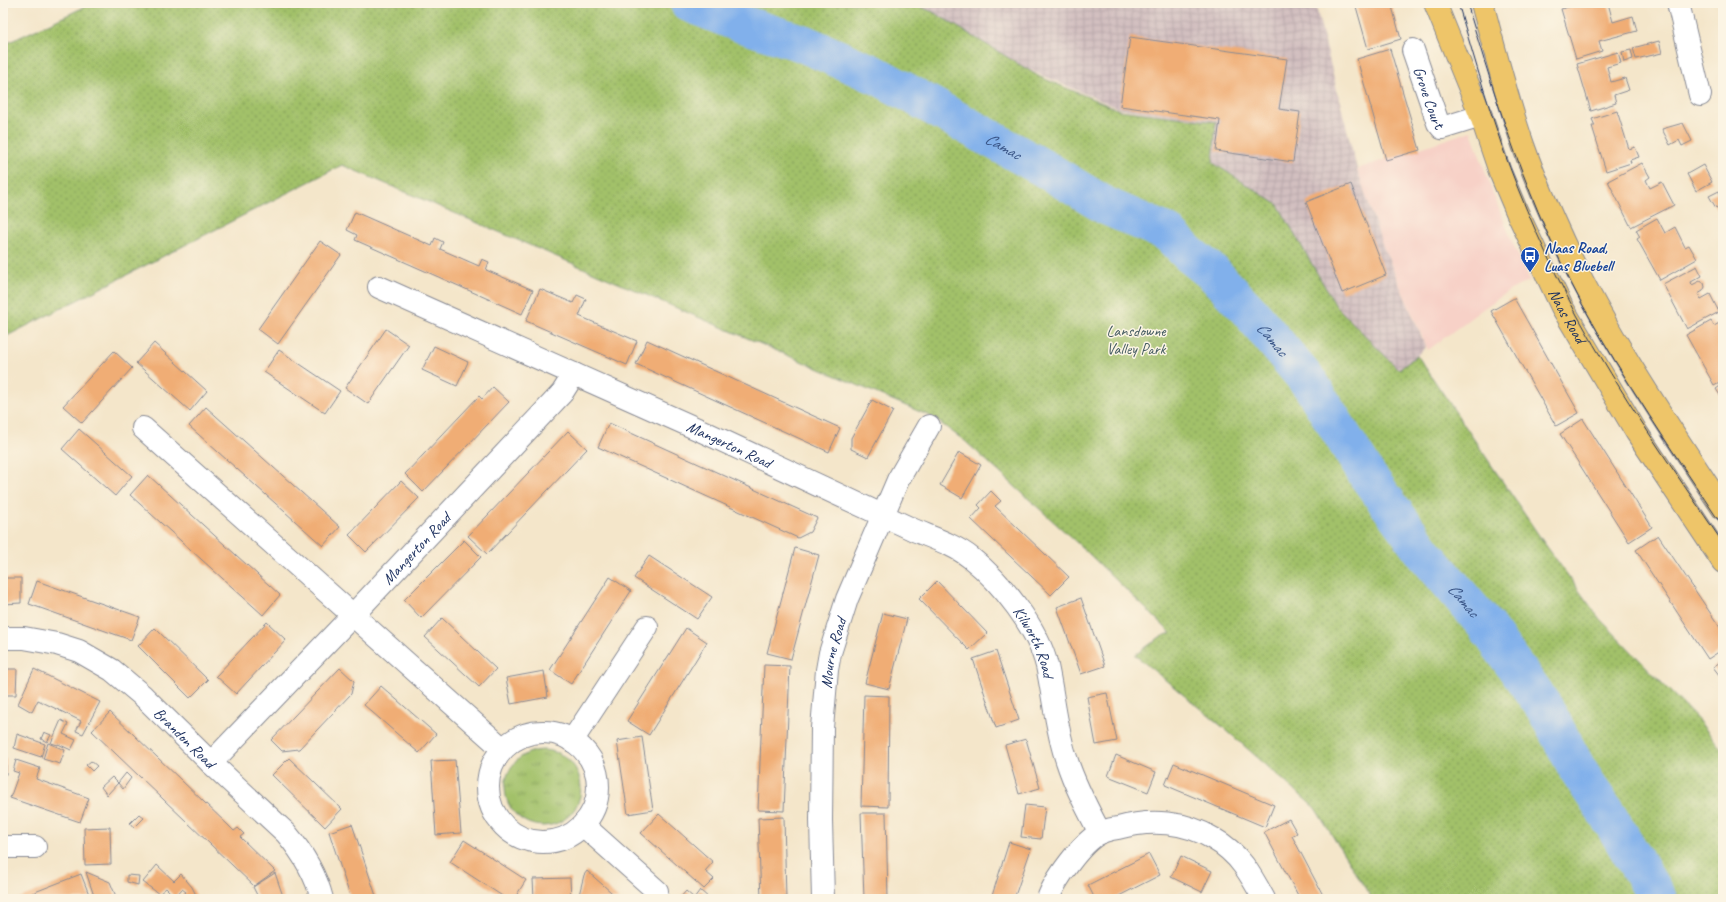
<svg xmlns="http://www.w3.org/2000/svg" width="1726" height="902" viewBox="0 0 1726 902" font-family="Caveat,sans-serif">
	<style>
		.built { fill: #f7d1c7 }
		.industrial { fill: url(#industrial-grid) }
		.grass { fill: url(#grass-tufts); stroke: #5e7864 }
		.park { fill: url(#park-dots); stroke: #5e7864 }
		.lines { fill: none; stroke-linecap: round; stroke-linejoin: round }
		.river { stroke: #81b0eb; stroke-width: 38 }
		.building { fill: #f0ad75 }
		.minor-casing { stroke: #888a94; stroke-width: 24 }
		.major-casing { stroke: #888a94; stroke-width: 24 }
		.minor { stroke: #fff; stroke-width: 22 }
		.major { stroke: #eec569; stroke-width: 22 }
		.tram { stroke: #1b2f5e; stroke-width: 1 }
		.labels { text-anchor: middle; stroke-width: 3; stroke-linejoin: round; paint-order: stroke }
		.street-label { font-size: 16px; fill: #1b2f5e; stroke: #fcf5e5 }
		.transit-label { font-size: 16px; font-weight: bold; fill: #164399; stroke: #fcf5e5; text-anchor: start }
		.park-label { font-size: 16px; fill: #445b61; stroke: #fcf5e5 }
		.water-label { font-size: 17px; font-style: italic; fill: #3a5688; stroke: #fcf5e5 }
	</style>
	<defs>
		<pattern id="industrial-grid" width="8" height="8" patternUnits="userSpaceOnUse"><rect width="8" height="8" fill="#d2bfc0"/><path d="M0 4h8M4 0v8" fill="none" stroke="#b4a4a7"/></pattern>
		<pattern id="grass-tufts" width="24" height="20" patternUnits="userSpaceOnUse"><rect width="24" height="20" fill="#a2c169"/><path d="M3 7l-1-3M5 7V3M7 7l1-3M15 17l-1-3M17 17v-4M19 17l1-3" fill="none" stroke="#839d5a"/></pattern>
		<pattern id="park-dots" width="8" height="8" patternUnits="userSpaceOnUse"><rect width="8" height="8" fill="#a2c169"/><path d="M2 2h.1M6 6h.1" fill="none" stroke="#839d5a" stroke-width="1.8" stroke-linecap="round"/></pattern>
	</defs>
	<rect width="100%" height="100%" fill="#fcf5e5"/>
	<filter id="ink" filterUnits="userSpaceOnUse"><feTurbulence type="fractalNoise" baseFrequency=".025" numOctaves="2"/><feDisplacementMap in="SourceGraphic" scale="8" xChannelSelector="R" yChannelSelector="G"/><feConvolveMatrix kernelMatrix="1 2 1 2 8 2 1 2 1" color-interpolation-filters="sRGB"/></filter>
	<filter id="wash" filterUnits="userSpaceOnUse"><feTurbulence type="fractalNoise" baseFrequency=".012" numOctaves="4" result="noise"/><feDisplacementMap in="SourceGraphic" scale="16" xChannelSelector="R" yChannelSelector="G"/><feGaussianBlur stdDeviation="0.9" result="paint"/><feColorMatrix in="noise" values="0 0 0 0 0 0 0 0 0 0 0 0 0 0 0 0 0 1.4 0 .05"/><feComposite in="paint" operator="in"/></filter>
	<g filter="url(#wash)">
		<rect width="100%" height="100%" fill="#f4e6ca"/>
		<polygon class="built" points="1471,131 1493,194 1514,246 1530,280 1509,291 1484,308 1428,350 1382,244 1357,169"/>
		<polygon class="industrial" points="916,3 1315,3 1357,169 1382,244 1426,347 1399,371 1336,305 1278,206 1213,162 1216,122 1118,108 1018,65"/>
		<circle class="grass" cx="543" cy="788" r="38"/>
		<polygon class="park" points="93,3 910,3 933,12 1040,77 1119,110 1216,122 1213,163 1278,205 1336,306 1399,370 1417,355 1542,540 1599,618 1699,721 1723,751 1723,899 1372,899 1315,808 1225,729 1135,655 1160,637 1171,633 1087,552 965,441 932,417 342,165 3,338 3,45"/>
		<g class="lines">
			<path class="river" id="s1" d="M689,3L739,23L802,43L878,76L1045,169L1106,206L1168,233L1189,254L1213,273L1251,313L1311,385L1367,475L1425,554L1486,626L1544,707L1578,770L1617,830L1658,899"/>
		</g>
		<g id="blocks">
			<g class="building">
				<polygon points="3,3 13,3 3,8"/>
				<polygon points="1355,3 1391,3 1401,39 1368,49"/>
				<polygon points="1583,3 1608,3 1613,22 1633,16 1637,31 1599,41 1602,51 1576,59 1561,9"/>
				<polygon points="1130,37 1287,59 1279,109 1300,112 1293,162 1216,151 1220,120 1120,106"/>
				<polygon points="1659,41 1662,53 1636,59 1633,48"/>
				<polygon points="1390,49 1420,150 1386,160 1357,59"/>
				<polygon points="1631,50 1633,59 1624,62 1622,52"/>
				<polygon points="1618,52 1621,63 1607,67 1611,82 1625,78 1629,90 1614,95 1616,103 1591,111 1577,64"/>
				<polygon points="1617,111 1629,149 1635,147 1639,157 1630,160 1631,163 1606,171 1592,126 1595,126 1592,119"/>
				<polygon points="1683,123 1692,141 1682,146 1679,140 1670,145 1662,129"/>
				<polygon points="1642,163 1650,177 1646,180 1650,188 1662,182 1674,205 1631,227 1608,181"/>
				<polygon points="1703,165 1712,182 1696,191 1687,174"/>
				<polygon points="1351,184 1386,275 1342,293 1306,202"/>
				<polygon points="1719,191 1723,200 1723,204 1716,208 1709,196"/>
				<polygon points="355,212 432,246 435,238 443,242 440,249 479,266 482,259 489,262 486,270 533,290 522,314 355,240 357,235 347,230"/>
				<polygon points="1657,218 1665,233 1675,227 1685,247 1689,245 1697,259 1660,280 1637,239 1640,237 1636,230"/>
				<polygon points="320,241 341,255 278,344 258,329"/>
				<polygon points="1697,266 1702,276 1691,282 1692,285 1700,281 1704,283 1705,287 1703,291 1698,294 1701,299 1710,294 1719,312 1687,329 1663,284"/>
				<polygon points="540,289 573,303 577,295 586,299 579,316 637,341 627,365 526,321"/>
				<polygon points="1514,298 1579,413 1556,426 1491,311"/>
				<polygon points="1711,321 1714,326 1723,321 1723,380 1714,385 1686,335"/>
				<polygon points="386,329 409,345 368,404 345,388"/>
				<polygon points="647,340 840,428 829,452 636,364"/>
				<polygon points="154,343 207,391 190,411 136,363"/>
				<polygon points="434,346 468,362 457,386 422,370"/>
				<polygon points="279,350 340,391 325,413 264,372"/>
				<polygon points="114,351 132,368 82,423 63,406"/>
				<polygon points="1723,384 1723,400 1716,389"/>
				<polygon points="493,387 509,402 423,492 405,474 479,396 482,399"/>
				<polygon points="872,400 893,411 868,457 851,449 851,438"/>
				<polygon points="206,407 340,527 323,546 189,426"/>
				<polygon points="1583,419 1652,527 1629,542 1560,434"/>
				<polygon points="609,423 817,518 810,532 798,538 598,447"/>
				<polygon points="79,429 132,476 115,496 62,449"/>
				<polygon points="568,431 587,449 487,554 468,536"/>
				<polygon points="959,452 981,465 962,498 940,485"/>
				<polygon points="148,475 280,595 263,615 130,495"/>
				<polygon points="401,481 419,498 366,552 349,535"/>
				<polygon points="991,491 1001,501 995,506 1069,577 1051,595 971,519 981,508 978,505"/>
				<polygon points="1658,535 1723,632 1723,649 1708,659 1636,550"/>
				<polygon points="464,540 481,557 421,618 404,600"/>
				<polygon points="795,548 819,555 791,659 767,653"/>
				<polygon points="649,556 712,597 697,619 634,578"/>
				<polygon points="610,577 631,591 571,684 550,670"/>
				<polygon points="3,578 21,578 21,603 3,604"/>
				<polygon points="37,581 140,617 131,640 29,604"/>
				<polygon points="937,581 987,633 969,650 919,599"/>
				<polygon points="1081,598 1105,666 1081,674 1057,607"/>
				<polygon points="883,613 907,619 889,689 865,683"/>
				<polygon points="442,618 496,669 479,687 425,637"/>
				<polygon points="267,622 286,640 236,694 216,676"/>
				<polygon points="155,628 208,680 190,698 138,646"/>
				<polygon points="686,628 707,642 649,735 627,721"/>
				<polygon points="996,651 1019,720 996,728 973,659"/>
				<polygon points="1723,660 1723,680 1713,667"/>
				<polygon points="764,665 790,666 784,811 758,810"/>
				<polygon points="340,668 354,681 351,694 299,749 282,751 271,740"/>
				<polygon points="3,669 17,669 16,695 3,695"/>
				<polygon points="34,669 100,702 83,734 76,731 81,721 38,700 32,712 18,704"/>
				<polygon points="544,671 548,697 511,704 506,678"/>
				<polygon points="381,686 436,734 419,753 364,705"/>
				<polygon points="1107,693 1117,741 1096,745 1087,697"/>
				<polygon points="864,695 889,696 888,807 861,806"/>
				<polygon points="110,712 228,825 234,831 238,828 244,834 240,837 275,871 254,886 210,844 92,731"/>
				<polygon points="61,720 68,724 63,734 76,740 71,750 58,744 58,745 51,743"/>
				<polygon points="44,732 51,735 47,742 41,739"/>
				<polygon points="17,734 45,744 41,757 14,748"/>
				<polygon points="642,737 653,810 628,814 617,741"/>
				<polygon points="1026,739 1040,788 1019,794 1005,745"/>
				<polygon points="48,743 65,750 60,764 43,759"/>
				<polygon points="1116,755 1156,772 1148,792 1108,776"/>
				<polygon points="289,758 342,809 325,827 272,775"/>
				<rect x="3" y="759" width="3" height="15"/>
				<polygon points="16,760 40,768 36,779 89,798 80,822 10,798 19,773 13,771"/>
				<polygon points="455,760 461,833 436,835 431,761"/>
				<polygon points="91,761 97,766 92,771 86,765"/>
				<polygon points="1174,763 1274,805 1265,827 1165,785"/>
				<polygon points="126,773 131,778 123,789 118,783"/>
				<polygon points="112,777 118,783 107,795 101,787"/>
				<polygon points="1025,805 1045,807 1041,839 1021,837"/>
				<polygon points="861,813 886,813 888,899 864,899"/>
				<polygon points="139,814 144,818 134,828 130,823"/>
				<polygon points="659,814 713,862 705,871 714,879 704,889 641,833"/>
				<polygon points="784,817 786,899 761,899 758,818"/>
				<polygon points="1289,819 1297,833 1292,836 1325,899 1300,899 1264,832"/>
				<polygon points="352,824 377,899 351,899 346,884 329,832"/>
				<polygon points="110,827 111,864 85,865 84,828"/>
				<polygon points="464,840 526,880 514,899 507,899 450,862"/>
				<polygon points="1009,842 1031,849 1014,899 991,899"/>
				<polygon points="1149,854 1160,875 1113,899 1095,899 1088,885"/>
				<polygon points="1181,856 1212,871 1202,892 1171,877"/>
				<polygon points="157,865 174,881 181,874 192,887 198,899 179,899 186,892 182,889 175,897 166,888 159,894 143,882"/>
				<polygon points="587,871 619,899 578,899 584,875"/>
				<polygon points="86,872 110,882 117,899 95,899"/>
				<polygon points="275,873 284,899 259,899 253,887"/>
				<polygon points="81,874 90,897 85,899 17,899"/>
				<polygon points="127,875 139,876 138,885 127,882"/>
				<polygon points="570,878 571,899 534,899 533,879"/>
				<polygon points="700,890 710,899 679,899 686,891 694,898"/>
			</g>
		</g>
	</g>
	<g filter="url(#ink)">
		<use href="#blocks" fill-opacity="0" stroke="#888a94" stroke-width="1"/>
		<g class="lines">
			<defs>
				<g id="minor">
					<polyline points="1678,3 1700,95"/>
					<path id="s2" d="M1413,50L1438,123L1442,128L1481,116"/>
					<path id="s3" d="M379,287L704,432L914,530C933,538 955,545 971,558C1001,582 1038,628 1047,666C1054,698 1056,730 1067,761C1075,786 1088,810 1100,833"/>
					<polyline points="143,428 503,749"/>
					<path id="s4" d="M3,638H24L57,644L79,651L112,670L143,696L211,763L286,833C302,852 316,875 322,899"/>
					<circle cx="543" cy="787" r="55"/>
					<polyline points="572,741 647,627"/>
					<path id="s5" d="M211,763L353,615L562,393L574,374"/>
					<polyline points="583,825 657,891"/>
					<polyline points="3,847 35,847"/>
					<path id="s6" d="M823,899L821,820L822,728L827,670L830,653L847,599L898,480L929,426"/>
					<path d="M1048,899C1054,881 1082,842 1100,833C1105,830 1112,829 1118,828C1150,819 1185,821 1214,839C1239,853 1251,875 1264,899"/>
				</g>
				<g id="major">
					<path id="s7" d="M1435,3L1481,116L1500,172L1517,212L1562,307L1637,433L1723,562"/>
					<path d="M1482,3C1495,51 1507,99 1523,145C1536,182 1552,218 1569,254C1612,343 1669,426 1723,509"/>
				</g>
			</defs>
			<use href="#minor" class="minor-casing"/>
			<use href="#major" class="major-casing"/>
			<use href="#minor" class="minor"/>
			<use href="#major" class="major"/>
			<g class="tram">
				<path d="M1458,3C1472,51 1486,99 1502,146C1522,203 1548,261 1577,315C1620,394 1673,469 1723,543"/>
				<path d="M1467,3C1497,106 1530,207 1581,302C1623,379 1674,453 1723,527"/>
			</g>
		</g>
	</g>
	<defs>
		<symbol id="bus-pin" viewBox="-11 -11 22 30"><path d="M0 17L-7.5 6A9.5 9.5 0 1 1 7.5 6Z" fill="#1a4fb4" stroke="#fcf5e5"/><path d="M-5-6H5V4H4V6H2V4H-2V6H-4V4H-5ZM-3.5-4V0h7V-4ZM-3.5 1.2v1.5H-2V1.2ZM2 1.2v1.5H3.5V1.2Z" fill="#fff"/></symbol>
	</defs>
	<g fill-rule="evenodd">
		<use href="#bus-pin" x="1519" y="245" width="22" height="30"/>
	</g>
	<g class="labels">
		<g class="street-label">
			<text dy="6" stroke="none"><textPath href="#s2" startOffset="50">Grove Court</textPath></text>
			<text dy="6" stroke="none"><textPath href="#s7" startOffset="340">Naas Road</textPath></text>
			<text dy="6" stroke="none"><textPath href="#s3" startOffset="384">Mangerton Road</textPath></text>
			<text dy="6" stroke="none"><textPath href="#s5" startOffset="297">Mangerton Road</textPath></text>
			<text dy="6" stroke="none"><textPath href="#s3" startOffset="758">Kilworth Road</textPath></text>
			<text dy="6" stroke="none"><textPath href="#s6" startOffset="247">Mourne Road</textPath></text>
			<text dy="6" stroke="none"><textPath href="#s4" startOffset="215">Brandon Road</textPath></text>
		</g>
		<g class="transit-label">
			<text x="1544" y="253">Naas Road,<tspan x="1544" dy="18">Luas Bluebell</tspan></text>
		</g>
		<g class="park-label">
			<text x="1136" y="336">Lansdowne<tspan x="1136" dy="18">Valley Park</tspan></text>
		</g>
		<g class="water-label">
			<text dy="6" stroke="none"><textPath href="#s1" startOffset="346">Camac</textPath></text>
			<text dy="6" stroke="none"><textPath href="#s1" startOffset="682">Camac</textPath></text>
			<text dy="6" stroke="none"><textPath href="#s1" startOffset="1006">Camac</textPath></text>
		</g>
	</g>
	<rect width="1726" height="902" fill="none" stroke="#fcf5e5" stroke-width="16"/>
</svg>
